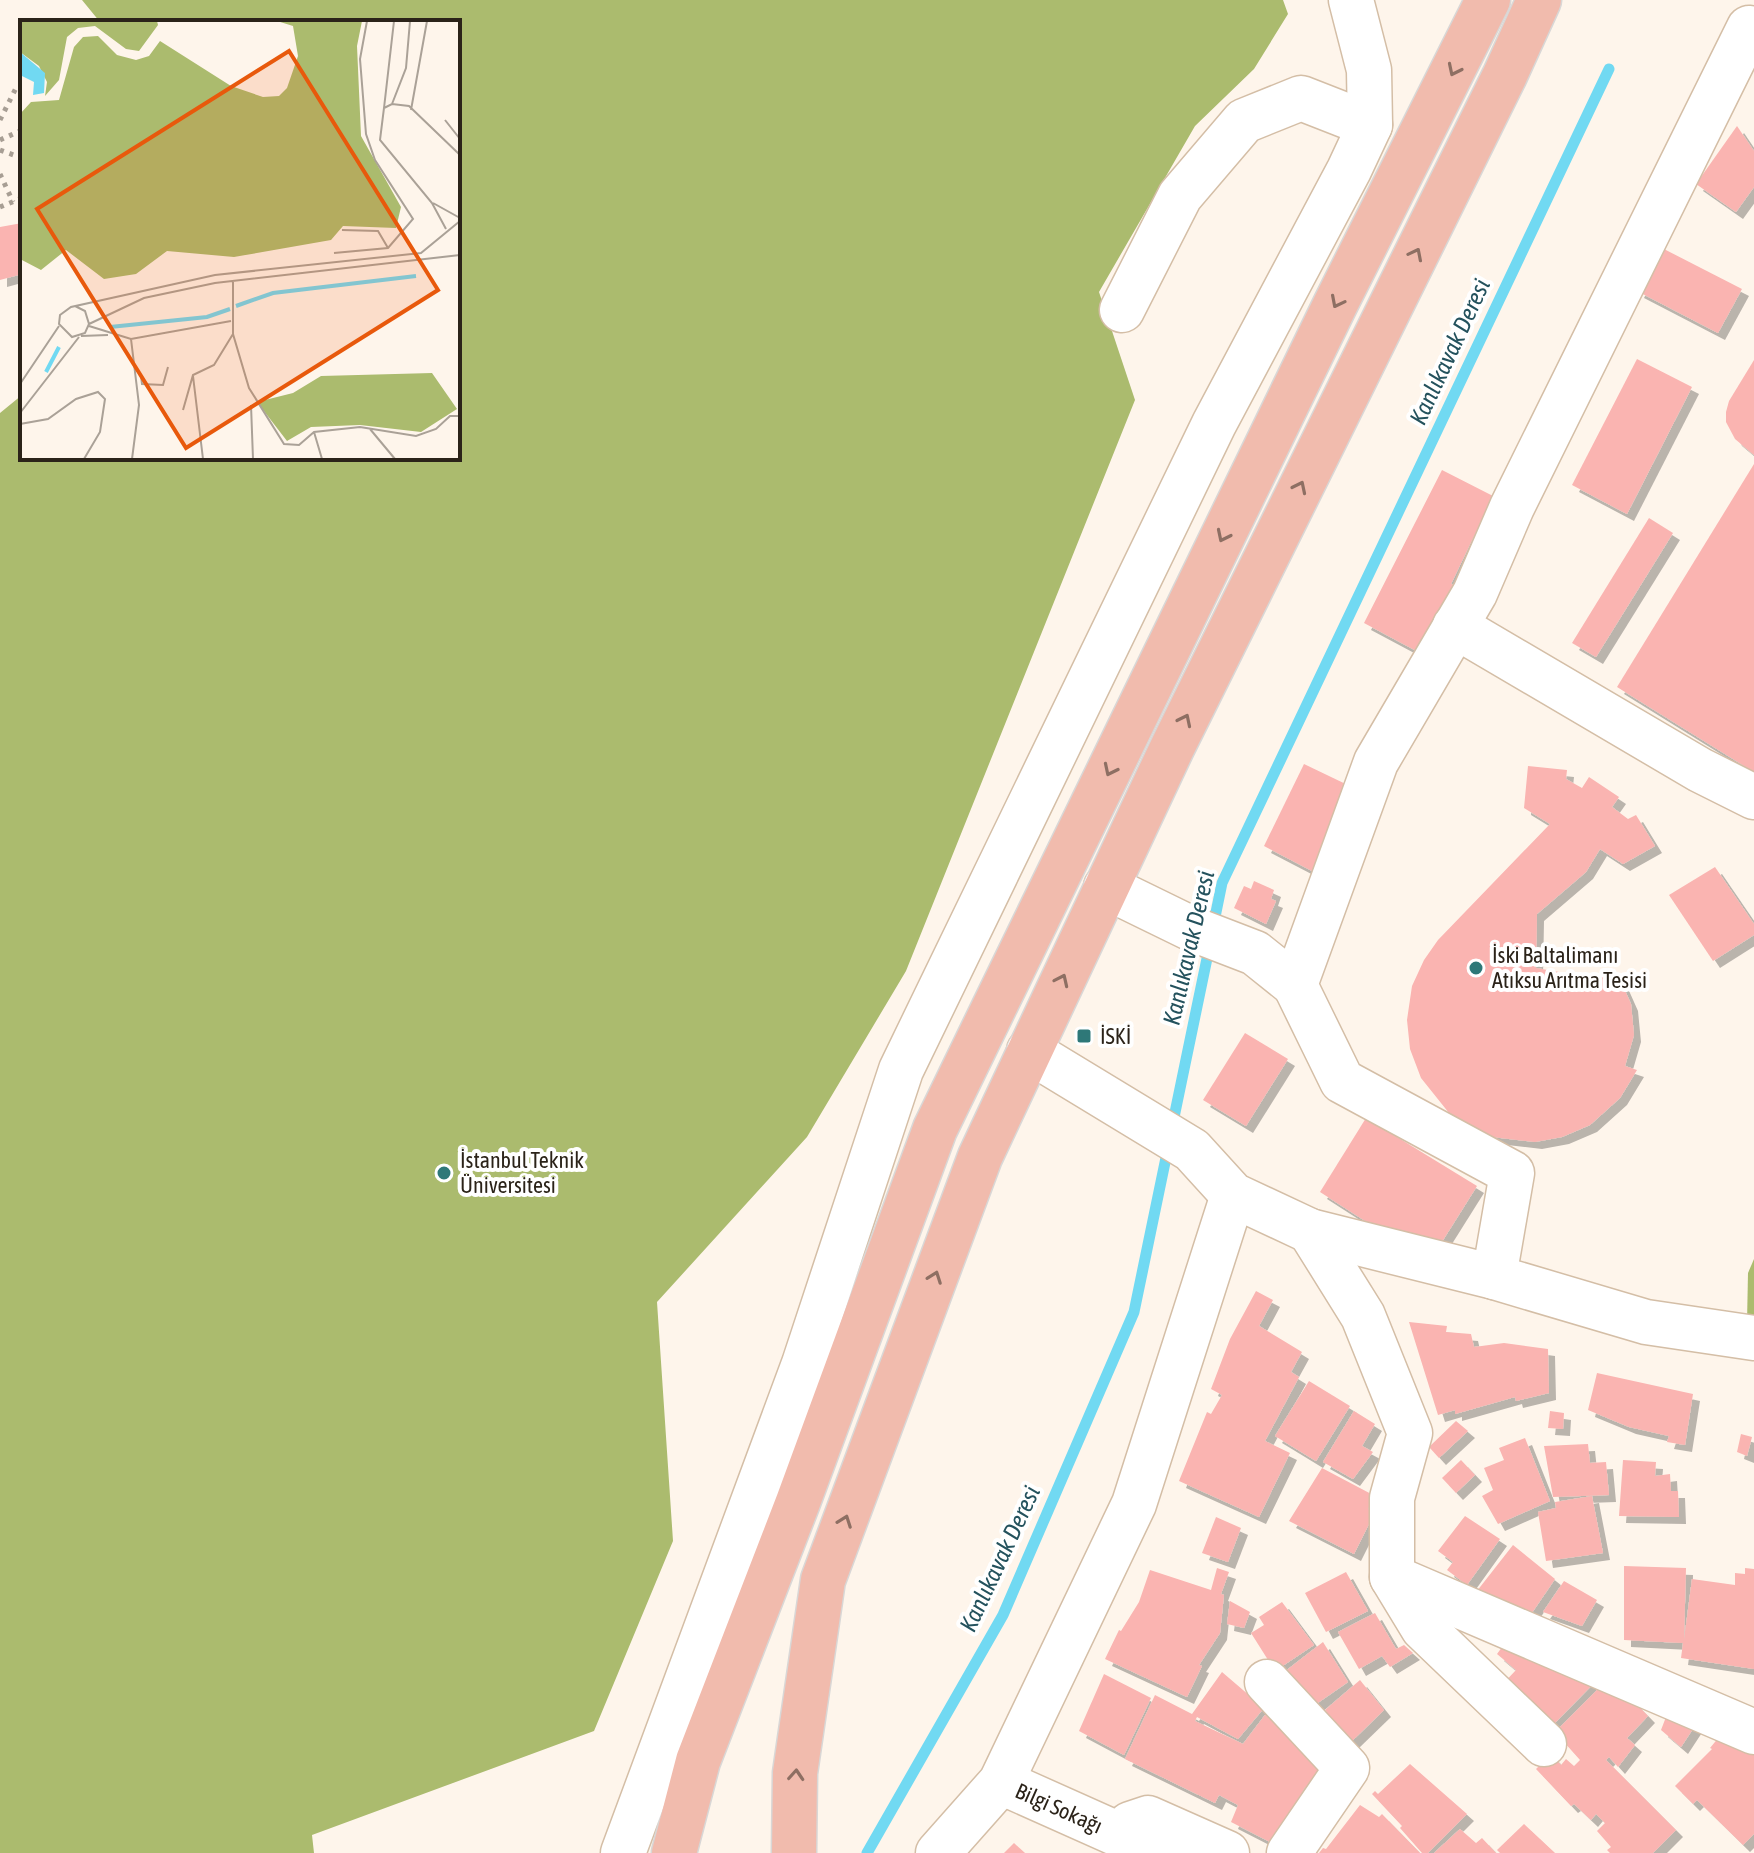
<svg xmlns="http://www.w3.org/2000/svg" width="1754" height="1853" viewBox="0 0 1754 1853" font-family="'Asap Condensed',sans-serif">
	<style>
		.forest { fill: #abbb6e }
		.lines { fill: none; stroke-linecap: round; stroke-linejoin: round }
		.stream { stroke: #71d9f2; stroke-width: 11 }
		.building { fill: #fab4b1; filter: url(#shadow) }
		.minor-casing { stroke: #d4bea6; stroke-width: 47 }
		.major-casing { stroke: #d9d7d6; stroke-width: 47 }
		.path { stroke: #a79e94; stroke-width: 5; stroke-dasharray: 4 6; stroke-linecap: butt }
		.minor { stroke: #fff; stroke-width: 44 }
		.major { stroke: #f1bbad; stroke-width: 44 }
		.oneway { stroke: #8e6f63 }
		.poi-dot { fill: #2e7878; stroke: #fff; stroke-width: 3 }
		.labels { text-anchor: middle; stroke-width: 8; stroke-linejoin: round; paint-order: stroke }
		.poi-label { font-size: 22px; fill: #2b2319; stroke: #fff; text-anchor: start }
		.street-label { font-size: 22px; fill: #2b2319; stroke: #fff }
		.water-label { font-size: 24px; font-style: italic; fill: #24525d; stroke: #fff }
		.inset-river { fill: none; stroke: #71d9f2; stroke-width: 4 }
		.inset-road { fill: none; stroke: #aaa197; stroke-width: 2 }
		.view { fill: #e8590c; fill-opacity: 0.15; stroke: #e8590c; stroke-width: 4 }
		.inset-edge { fill: none; stroke: #2b2319; stroke-width: 4 }
	</style>
	<defs>
		<filter id="shadow"><feDropShadow dx="7" dy="7" stdDeviation="0" flood-color="#0004"/></filter>
	</defs>
	<rect width="100%" height="100%" fill="#fef5eb"/>
	<g class="forest">
		<polygon points="82,0 1283,0 1288,14 1254,69 1195,126 1099,292 1135,400 906,971 807,1137 657,1302 673,1541 594,1731 312,1835 314,1853 0,1853 0,413 22,395 22,458 458,458 458,22 100,22"/>
		<polygon points="1754,1259 1754,1323 1747,1323 1748,1273"/>
	</g>
	<g class="lines">
		<g class="stream">
			<polyline points="1213,927 1222,883 1609,69"/>
			<polyline points="1172,1127 1210,944"/>
			<polyline points="867,1853 1003,1615 1134,1312 1168,1148"/>
		</g>
	</g>
	<g class="building">
		<polygon points="1737,126 1754,151 1754,187 1736,212 1696,184"/>
		<polygon points="22,223 22,274 0,280 0,227"/>
		<polygon points="1660,247 1742,289 1718,333 1637,291"/>
		<polygon points="1637,359 1692,387 1627,514 1572,485"/>
		<polygon points="1754,360 1754,455 1735,439 1726,422 1726,412 1729,401"/>
		<polygon points="1754,464 1754,772 1617,687"/>
		<polygon points="1442,470 1493,496 1451,584 1457,586 1424,655 1364,623"/>
		<polygon points="1649,518 1673,533 1596,657 1572,643"/>
		<polygon points="1304,764 1354,788 1314,872 1264,846"/>
		<polygon points="1528,766 1567,770 1566,779 1582,788 1589,777 1619,797 1612,807 1628,819 1636,815 1655,846 1623,864 1600,849 1586,872 1537,914 1536,968 1559,972 1584,991 1613,968 1619,977 1631,1004 1634,1035 1625,1066 1637,1070 1620,1098 1590,1125 1562,1137 1535,1142 1492,1137 1460,1121 1449,1113 1421,1078 1410,1049 1407,1020 1412,986 1424,960 1438,940 1550,824 1524,808"/>
		<polygon points="1715,867 1754,924 1754,935 1713,961 1669,895"/>
		<polygon points="1254,881 1274,890 1271,899 1276,901 1266,924 1234,908 1244,886 1251,889"/>
		<polygon points="1245,1033 1288,1059 1246,1126 1203,1100"/>
		<polygon points="1366,1118 1477,1186 1433,1256 1401,1244 1320,1192"/>
		<polygon points="1256,1291 1273,1300 1259,1326 1302,1352 1291,1372 1299,1377 1265,1441 1290,1453 1259,1517 1179,1481 1207,1412 1211,1414 1222,1395 1211,1389 1230,1339"/>
		<polygon points="1409,1322 1447,1326 1446,1332 1471,1334 1474,1347 1504,1343 1548,1349 1549,1393 1516,1401 1515,1397 1455,1414 1455,1410 1438,1415"/>
		<polygon points="1597,1373 1693,1394 1685,1445 1667,1442 1669,1436 1629,1427 1588,1410"/>
		<polygon points="1309,1381 1350,1406 1316,1461 1275,1436"/>
		<polygon points="1354,1411 1375,1424 1362,1446 1373,1452 1353,1479 1323,1462"/>
		<polygon points="1550,1411 1564,1413 1563,1429 1548,1428"/>
		<polygon points="1456,1421 1468,1431 1439,1458 1429,1447"/>
		<polygon points="1741,1434 1752,1437 1747,1456 1737,1452"/>
		<polygon points="1525,1438 1550,1501 1498,1524 1482,1496 1493,1490 1484,1468 1504,1460 1499,1448"/>
		<polygon points="1588,1444 1590,1463 1606,1462 1609,1495 1553,1497 1544,1446"/>
		<polygon points="1461,1460 1475,1475 1456,1493 1442,1478"/>
		<polygon points="1623,1460 1656,1462 1655,1476 1670,1474 1671,1491 1678,1491 1679,1517 1619,1516"/>
		<polygon points="1322,1468 1375,1496 1368,1509 1375,1512 1354,1554 1289,1521"/>
		<polygon points="1592,1496 1603,1553 1546,1561 1538,1512 1556,1508 1555,1502"/>
		<polygon points="1465,1516 1500,1539 1467,1585 1447,1570 1453,1562 1438,1551"/>
		<polygon points="1216,1517 1241,1528 1228,1562 1202,1553"/>
		<polygon points="1513,1545 1555,1579 1527,1620 1466,1605"/>
		<polygon points="1624,1566 1686,1568 1684,1640 1692,1579 1735,1585 1735,1573 1745,1574 1745,1568 1754,1569 1754,1669 1681,1658 1683,1643 1624,1640"/>
		<polygon points="1217,1568 1229,1572 1221,1594 1224,1595 1220,1633 1199,1665 1202,1666 1187,1697 1105,1659 1119,1630 1121,1631 1139,1602 1150,1570 1211,1590"/>
		<polygon points="1346,1572 1368,1611 1326,1632 1305,1593"/>
		<polygon points="1564,1581 1597,1600 1582,1626 1543,1612"/>
		<polygon points="1230,1601 1250,1612 1244,1628 1227,1624"/>
		<polygon points="1282,1602 1314,1645 1275,1671 1251,1633 1264,1625 1259,1617"/>
		<polygon points="1375,1613 1396,1649 1404,1645 1413,1653 1390,1667 1382,1656 1359,1669 1338,1632"/>
		<polygon points="1323,1642 1348,1682 1309,1709 1283,1673"/>
		<polygon points="1505,1643 1527,1659 1540,1645 1599,1678 1550,1728 1500,1687 1516,1670 1497,1654"/>
		<polygon points="1222,1672 1264,1708 1238,1739 1197,1717 1195,1721 1243,1744 1265,1715 1332,1769 1319,1797 1305,1787 1274,1844 1231,1822 1238,1805 1219,1795 1215,1803 1125,1759 1155,1695 1192,1714"/>
		<polygon points="1104,1674 1151,1698 1124,1755 1079,1731"/>
		<polygon points="1610,1677 1648,1716 1627,1738 1635,1745 1618,1767 1609,1757 1606,1760 1676,1830 1653,1853 1610,1853 1607,1850 1611,1847 1597,1831 1605,1823 1596,1814 1591,1820 1574,1804 1571,1806 1536,1769 1551,1754 1561,1765 1566,1759 1574,1766 1580,1760 1555,1732"/>
		<polygon points="1360,1680 1384,1710 1350,1743 1325,1710"/>
		<polygon points="1704,1712 1681,1747 1661,1730 1666,1717"/>
		<polygon points="1724,1731 1754,1744 1754,1834 1743,1845 1697,1800 1693,1804 1675,1786 1712,1749 1710,1748"/>
		<polygon points="1410,1764 1467,1814 1428,1853 1422,1853 1400,1828 1402,1826 1372,1794 1375,1791 1378,1794"/>
		<polygon points="1360,1805 1379,1817 1382,1814 1420,1853 1319,1853 1323,1848 1326,1849"/>
		<polygon points="1524,1824 1555,1853 1500,1853 1497,1850"/>
		<polygon points="1460,1829 1476,1843 1482,1838 1496,1853 1434,1853"/>
		<polygon points="1014,1843 1025,1853 1004,1853"/>
	</g>
	<g class="lines">
		<defs>
			<g id="minor">
				<polyline points="1122,310 1180,196 1244,121 1301,98 1370,125"/>
				<polyline points="1455,626 1700,770 1754,797"/>
				<polyline points="1106,887 1190,928 1255,953 1295,985"/>
				<polyline points="1029,1051 1192,1150 1233,1195 1310,1231 1494,1277 1646,1322 1754,1338"/>
				<polyline points="1310,1231 1363,1316 1410,1433 1392,1498 1392,1577 1423,1628 1544,1744"/>
				<polyline points="1494,1277 1512,1173 1342,1081 1295,985 1376,762 1475,593 1512,507 1749,28"/>
				<polyline points="1392,1577 1754,1732"/>
				<polyline points="1267,1682 1347,1768 1289,1853"/>
				<polyline points="1001,1782 1160,1853"/>
				<polyline points="1130,1824 1148,1818 1227,1853"/>
				<polyline points="623,1853 804,1364 901,1070 1214,424 1349,170 1370,125 1369,70 1351,0"/>
				<polyline points="938,1853 1001,1782 1134,1504 1233,1195"/>
			</g>
			<g id="major">
				<polyline points="674,1853 698,1761 798,1502 935,1129 1335,305 1488,0"/>
				<polyline points="794,1853 795,1773 823,1580 980,1157 1172,748 1505,75 1539,0"/>
			</g>
		</defs>
		<use href="#minor" class="minor-casing"/>
		<use href="#major" class="major-casing"/>
		<g class="path">
			<polyline points="0,120 16,88 22,92"/>
			<polyline points="0,140 22,130"/>
			<polyline points="0,150 22,158"/>
			<polyline points="0,174 13,202"/>
			<polyline points="0,207 22,198"/>
		</g>
		<use href="#minor" class="minor"/>
		<use href="#major" class="major"/>
	</g>
	<defs><path id="oneway-chevron" d="M-2-3.5L2.5 0L-2 3.5" fill="none" stroke-width="1.6" stroke-linecap="round" stroke-linejoin="round" transform="scale(2)"/></defs>
	<g class="oneway">
		<use href="#oneway-chevron" transform="translate(1454 70) rotate(116)"/>
		<use href="#oneway-chevron" transform="translate(1416 254) rotate(-63)"/>
		<use href="#oneway-chevron" transform="translate(1337 302) rotate(117)"/>
		<use href="#oneway-chevron" transform="translate(1300 487) rotate(-64)"/>
		<use href="#oneway-chevron" transform="translate(1223 536) rotate(116)"/>
		<use href="#oneway-chevron" transform="translate(1185 720) rotate(-64)"/>
		<use href="#oneway-chevron" transform="translate(1110 770) rotate(116)"/>
		<use href="#oneway-chevron" transform="translate(1062 980) rotate(-65)"/>
		<use href="#oneway-chevron" transform="translate(935 1277) rotate(-70)"/>
		<use href="#oneway-chevron" transform="translate(845 1521) rotate(-70)"/>
		<use href="#oneway-chevron" transform="translate(796 1775) rotate(-86)"/>
	</g>
	<g class="poi-dot">
		<circle cx="1476" cy="968" r="8"/>
		<rect x="1076" y="1028" width="16" height="16" rx="4"/>
		<circle cx="444" cy="1173" r="8"/>
	</g>
	<g class="labels">
		<g class="poi-label">
			<text x="1492" y="963">İski Baltalimanı<tspan x="1492" dy="25">Atıksu Arıtma Tesisi</tspan></text>
			<text x="1100" y="1044">İSKİ</text>
			<text x="460" y="1168">İstanbul Teknik<tspan x="460" dy="25">Üniversitesi</tspan></text>
		</g>
		<g class="street-label">
			<text transform="translate(1059 1808) rotate(24)" y="8">Bilgi Sokağı</text>
		</g>
		<g class="water-label">
			<text transform="translate(1450 352) rotate(-65)" y="8">Kanlıkavak Deresi</text>
			<text transform="translate(1189 948) rotate(-77)" y="8">Kanlıkavak Deresi</text>
			<text transform="translate(1000 1559) rotate(-65)" y="8">Kanlıkavak Deresi</text>
		</g>
	</g>
	<g transform="translate(20 20)">
		<rect width="440" height="440" fill="#fef5eb"/>
		<path d="M0,1H137L138,5L119,31L106,29L75,6L58,8L47,17L39,60L25,76L27,62L19,46L0,32ZM257,1H342L337,26L341,116L381,187L376,208L323,206L311,220L214,237L147,231L116,254L84,259L46,230L21,250L0,239V94L11,82L39,80L54,27L63,17L78,16L97,35L116,40L129,36L140,21L211,66L243,77L259,76L267,68L278,36L273,6ZM412,353L437,389L401,412L340,405L291,407L267,421L237,382L273,373L301,356Z" fill="#abbb6e"/>
		<path d="M0,32L25,53L24,73L13,75L14,62L0,55Z" fill="#71d9f2"/>
		<path class="inset-river" d="M216,286L253,273L396,256M90,307L187,297L210,289M26,352L39,327"/>
		<path class="inset-road" d="M372,84L386,48L390,1M364,88L374,1M391,90L407,1M425,100L440,119M413,183L440,198M426,209L412,183L360,120L364,88L372,84L389,86L440,135M322,210L358,211L368,228M314,233L368,228L393,199L355,140L346,114L340,39L347,1M213,261V314L229,368L264,424L279,425L294,412L340,407L396,416L416,409L430,396H440M55,286L65,291L69,304L65,313L52,317L39,304L40,295L51,287L195,255L401,233L440,201M69,304L124,278L195,263L440,235M69,306L111,319L211,301M61,316L88,315M111,319L119,385L112,439M121,356L122,364L143,365L148,347M173,356L183,439M0,364L39,306M231,385L233,439M163,390L173,355L194,345L213,314M0,393L59,317M0,404L28,399L56,379L78,372L85,379L80,412L64,439M350,409L375,439M294,412L302,439"/>
		<path class="view" d="M269,31L418,270L166,428L17,189Z"/>
		<rect width="440" height="440" class="inset-edge"/>
	</g>
</svg>
